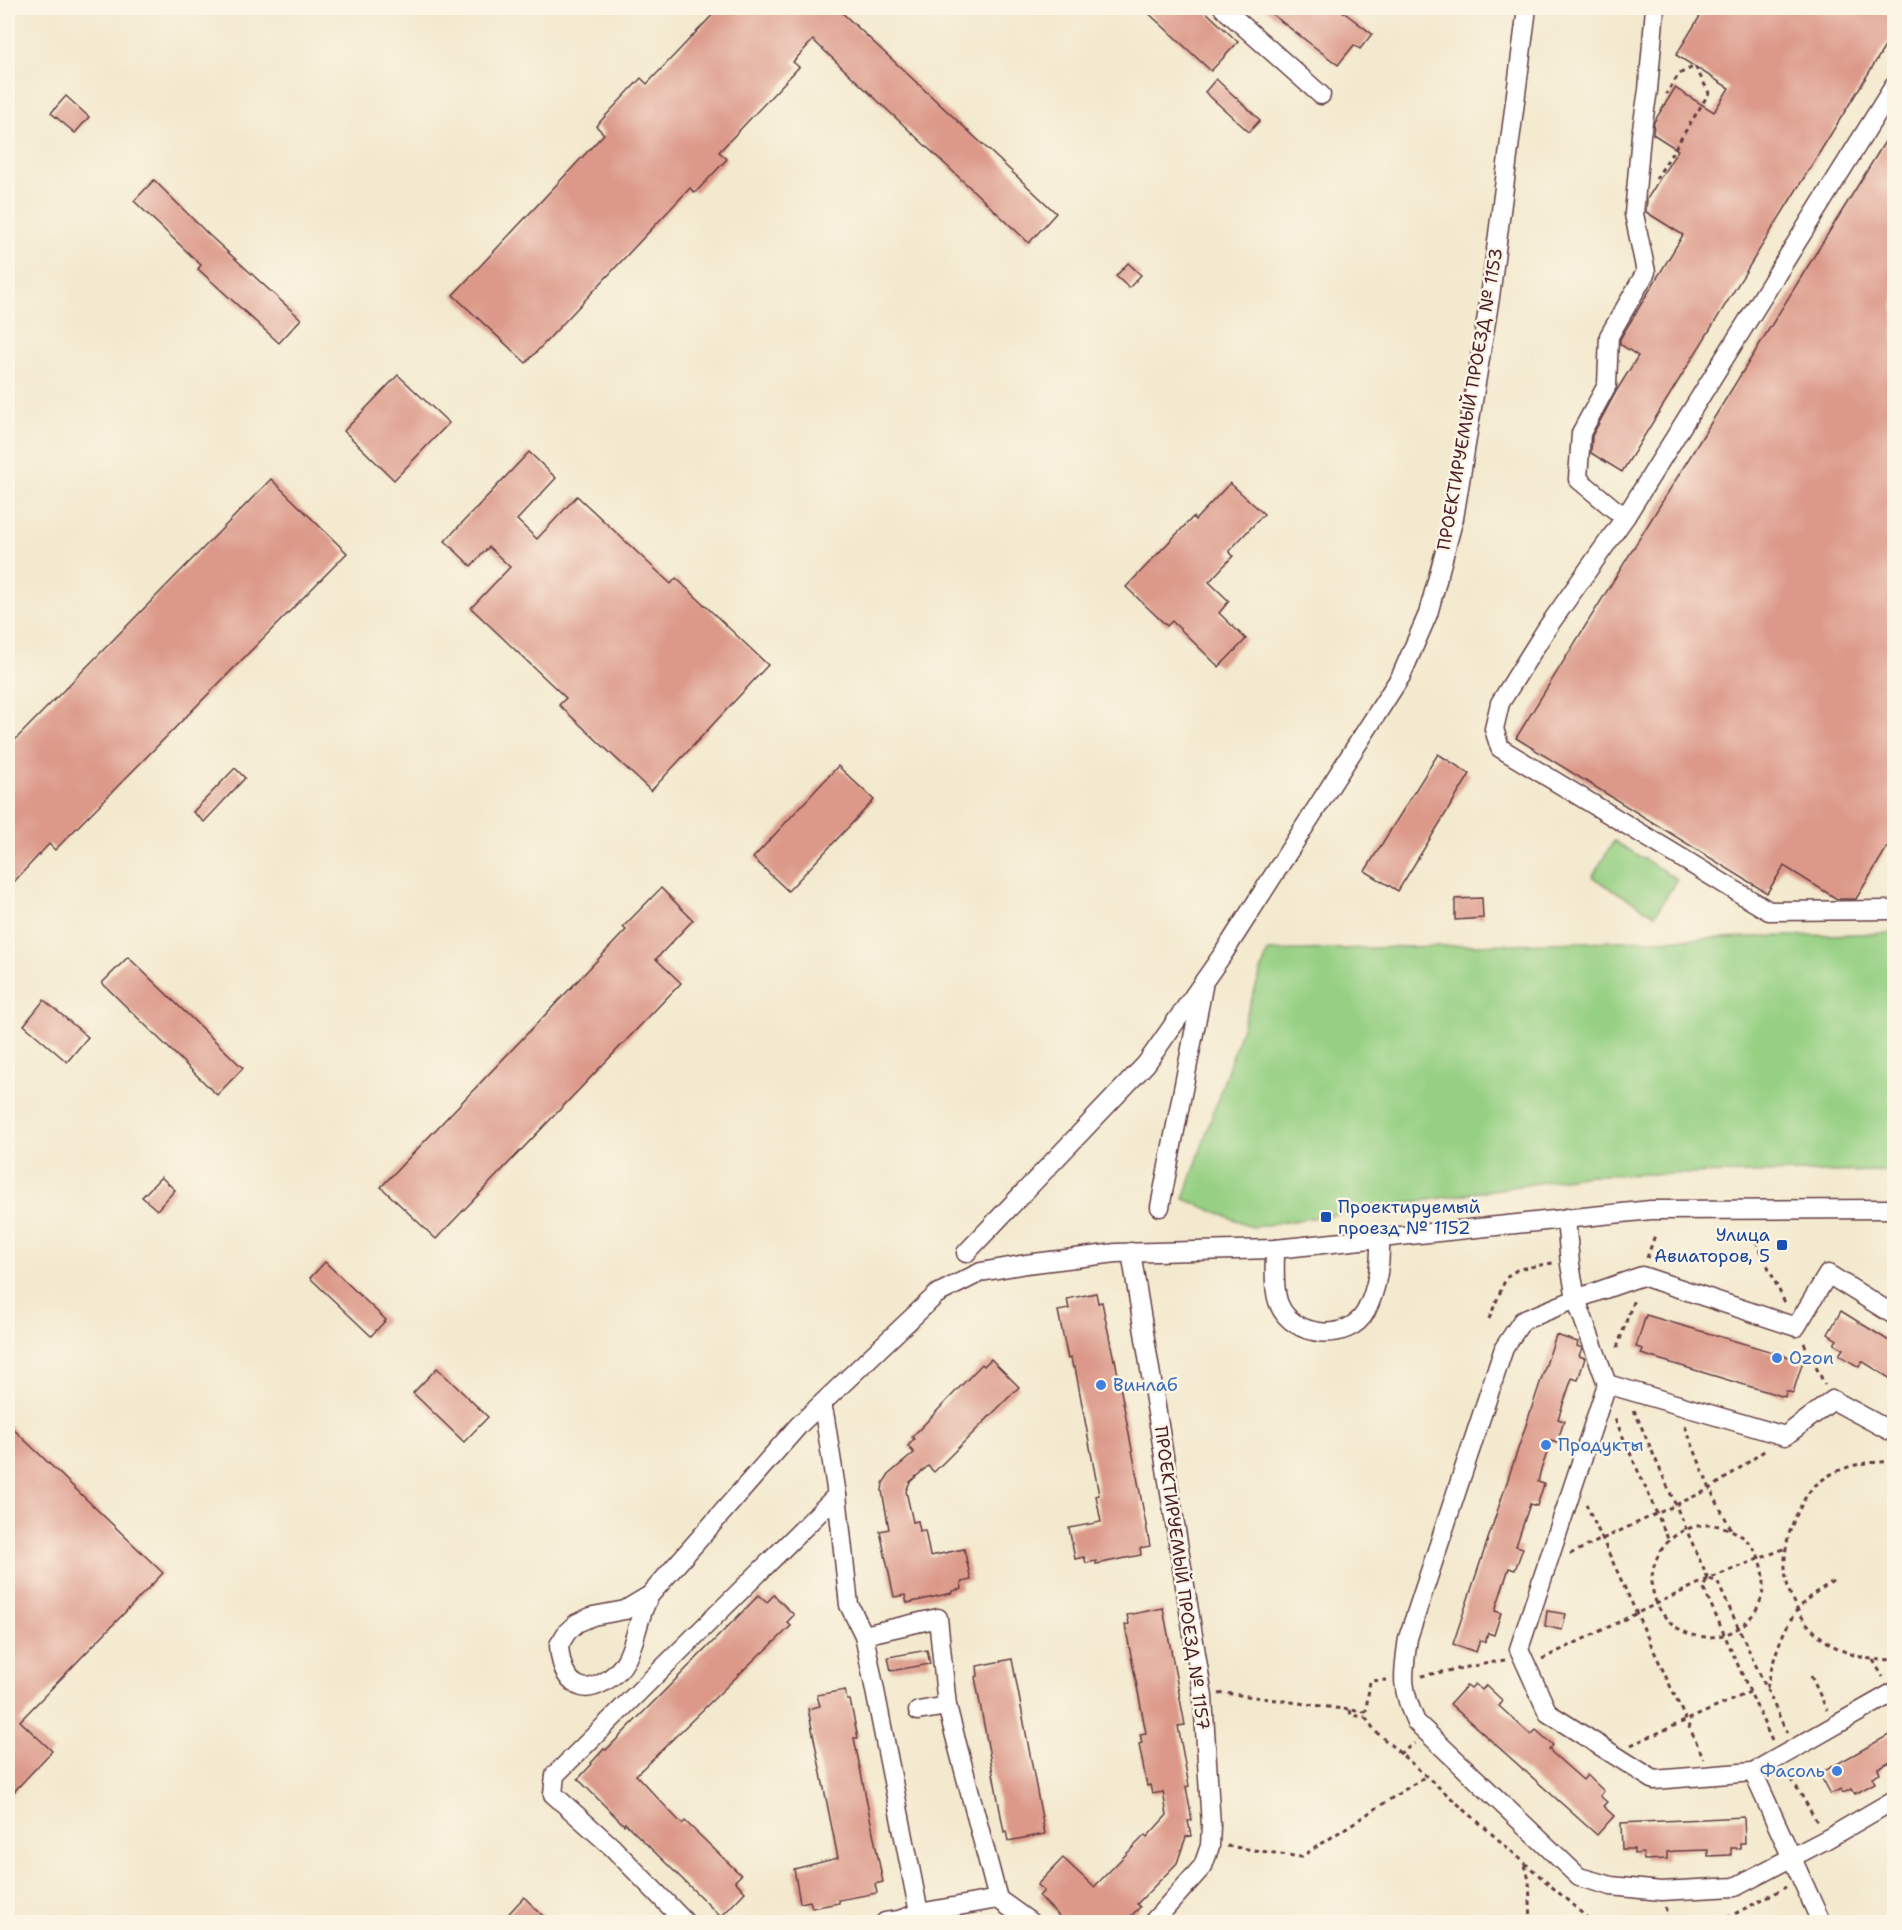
<svg xmlns="http://www.w3.org/2000/svg" width="1902" height="1930" viewBox="0 0 1902 1930" font-family="'Shantell Sans',sans-serif">
	<style>
		.green { fill: #96d083; stroke: #707857; stroke-width: 1.5 }
		.building { fill: #dc9989 }
		.lines { fill: none; stroke-linecap: round; stroke-linejoin: round }
		.minor-casing { stroke: #633d43; stroke-width: 21 }
		.path { stroke: #633d43; stroke-width: 3; stroke-dasharray: 4.5 4.5; stroke-linecap: butt }
		.minor { stroke: #fff; stroke-width: 18 }
		.transit-dot { fill: #1a4fb4; stroke: #fcf5e5; stroke-width: 2 }
		.shop-dot { fill: #3f7fe0; stroke: #fcf5e5; stroke-width: 2 }
		.labels { text-anchor: middle; stroke-width: 5; stroke-linejoin: round; paint-order: stroke }
		.street-label { font-size: 18px; fill: #4a1f2b; stroke: #fcf5e5 }
		.transit-label { font-size: 18px; fill: #164399; stroke: #fcf5e5; text-anchor: start }
		.shop-label { font-size: 18px; fill: #366cbe; stroke: #fcf5e5; text-anchor: start }
	</style>
	<rect width="100%" height="100%" fill="#fcf5e5"/>
	<filter id="ink" filterUnits="userSpaceOnUse"><feTurbulence type="fractalNoise" baseFrequency=".0167" numOctaves="2"/><feDisplacementMap in="SourceGraphic" scale="12" xChannelSelector="R" yChannelSelector="G"/><feConvolveMatrix kernelMatrix="1 2 1 2 8 2 1 2 1" color-interpolation-filters="sRGB"/></filter>
	<filter id="wash" filterUnits="userSpaceOnUse"><feTurbulence type="fractalNoise" baseFrequency=".008" numOctaves="4" result="noise"/><feDisplacementMap in="SourceGraphic" scale="24" xChannelSelector="R" yChannelSelector="G"/><feGaussianBlur stdDeviation="1.35" result="paint"/><feColorMatrix in="noise" values="0 0 0 0 0 0 0 0 0 0 0 0 0 0 0 0 0 1.4 0 .05"/><feComposite in="paint" operator="in"/></filter>
	<g filter="url(#wash)">
		<rect width="100%" height="100%" fill="#f3e9ce"/>
		<g class="green">
			<polygon points="1614,841 1677,879 1655,915 1592,877"/>
			<polygon points="1894,933 1894,1171 1589,1175 1253,1227 1184,1199 1268,951"/>
		</g>
		<g id="blocks">
			<g class="building">
				<polygon points="719,8 837,8 1056,213 1029,243 813,40 793,62 799,67 719,152 727,159 695,193 690,188 526,363 453,295 604,134 596,126 641,78 647,84"/>
				<polygon points="1143,8 1202,8 1238,42 1211,71"/>
				<polygon points="1264,8 1338,8 1372,34 1360,49 1354,45 1338,65"/>
				<polygon points="1705,8 1894,8 1894,32 1622,472 1591,453 1592,436 1617,390 1638,356 1620,344 1620,339 1683,235 1646,212 1647,199 1678,150 1653,134 1654,122 1675,88 1714,112 1729,88 1676,55"/>
				<polygon points="1216,79 1260,120 1249,132 1205,92"/>
				<polygon points="66,96 89,117 75,133 51,113"/>
				<polygon points="1894,127 1894,836 1856,899 1837,899 1784,866 1767,893 1516,738"/>
				<polygon points="154,180 208,234 301,319 279,343 198,269 201,265 134,201"/>
				<polygon points="1128,263 1141,275 1129,288 1116,276"/>
				<polygon points="398,375 449,423 394,480 344,431"/>
				<polygon points="529,452 556,478 517,520 537,539 577,496 671,584 676,578 768,665 651,791 559,705 566,698 471,608 510,567 489,547 471,566 445,541"/>
				<polygon points="271,479 347,553 55,850 49,844 8,888 8,747"/>
				<polygon points="1230,483 1264,514 1229,551 1233,556 1209,582 1229,601 1219,613 1246,639 1219,667 1172,621 1167,626 1126,587 1193,517 1195,520"/>
				<polygon points="1438,754 1470,774 1398,891 1365,871"/>
				<polygon points="838,766 874,800 788,891 753,858"/>
				<polygon points="235,768 245,778 204,822 193,812"/>
				<polygon points="661,888 693,920 656,959 681,983 436,1239 381,1187 626,930 623,927"/>
				<polygon points="1482,898 1483,918 1455,920 1455,899"/>
				<polygon points="128,957 243,1068 217,1095 102,983"/>
				<polygon points="44,1000 88,1037 67,1062 24,1025"/>
				<polygon points="161,1177 175,1190 157,1210 142,1197"/>
				<polygon points="325,1262 386,1320 371,1336 310,1278"/>
				<polygon points="1096,1293 1098,1303 1102,1302 1114,1360 1115,1359 1150,1546 1140,1548 1141,1555 1096,1564 1096,1561 1086,1563 1084,1557 1075,1559 1069,1528 1101,1522 1096,1496 1099,1495 1075,1367 1073,1368 1071,1358 1068,1359 1058,1311 1069,1309 1067,1299"/>
				<polygon points="1841,1311 1894,1344 1894,1381 1862,1361 1859,1367 1839,1355 1843,1349 1834,1344 1837,1340 1828,1334"/>
				<polygon points="1646,1315 1803,1361 1793,1393 1786,1391 1785,1397 1641,1354 1643,1349 1636,1347"/>
				<polygon points="1556,1335 1578,1342 1577,1346 1582,1348 1579,1356 1585,1358 1578,1380 1572,1378 1561,1410 1558,1419 1564,1421 1557,1443 1551,1441 1540,1473 1538,1482 1544,1484 1537,1506 1530,1504 1516,1546 1523,1548 1515,1570 1509,1568 1495,1611 1501,1613 1494,1635 1488,1633 1485,1642 1480,1640 1476,1652 1453,1644"/>
				<polygon points="991,1359 1019,1387 934,1472 928,1466 910,1482 906,1491 913,1522 918,1521 920,1531 925,1530 930,1556 964,1549 971,1580 961,1582 962,1589 952,1591 952,1593 907,1603 905,1595 894,1597 880,1531 889,1529 882,1491 883,1483 889,1474 914,1453 908,1446 914,1439 912,1437 982,1364 984,1366"/>
				<polygon points="437,1368 488,1417 464,1442 413,1393"/>
				<polygon points="8,1424 163,1573 20,1721 52,1751 8,1798"/>
				<polygon points="759,1595 767,1602 774,1595 794,1615 787,1622 791,1626 763,1653 762,1652 636,1775 682,1824 685,1821 741,1875 735,1881 745,1892 721,1917 625,1823 624,1825 578,1779 592,1764 591,1763 604,1749 606,1750"/>
				<polygon points="1163,1608 1185,1725 1178,1726 1189,1786 1186,1787 1192,1820 1188,1821 1191,1836 1186,1837 1177,1863 1137,1904 1140,1907 1124,1923 1066,1923 1039,1896 1044,1891 1037,1885 1063,1858 1094,1887 1145,1835 1147,1837 1167,1815 1163,1792 1152,1794 1150,1785 1147,1786 1139,1744 1142,1743 1140,1734 1146,1733 1125,1625 1129,1624 1127,1615"/>
				<polygon points="1547,1611 1566,1614 1562,1630 1545,1626"/>
				<polygon points="927,1650 930,1664 891,1671 888,1657"/>
				<polygon points="1012,1659 1045,1834 1008,1841 1006,1831 1004,1832 975,1677 978,1676 977,1666"/>
				<polygon points="1475,1684 1482,1690 1486,1685 1503,1701 1499,1706 1531,1735 1536,1730 1553,1745 1549,1750 1583,1780 1587,1775 1604,1791 1600,1796 1607,1802 1603,1806 1614,1816 1597,1835 1450,1704 1467,1685 1471,1688"/>
				<polygon points="845,1690 847,1700 850,1700 858,1738 854,1738 883,1882 875,1884 877,1893 839,1900 839,1903 812,1908 810,1901 800,1903 794,1869 838,1858 808,1709 820,1706 817,1695"/>
				<polygon points="1894,1732 1894,1759 1878,1768 1880,1773 1872,1777 1875,1783 1855,1794 1852,1789 1843,1793 1841,1789 1830,1794 1819,1774"/>
				<polygon points="1744,1817 1745,1843 1740,1843 1740,1848 1731,1848 1731,1855 1708,1856 1708,1850 1676,1851 1667,1852 1667,1859 1644,1860 1643,1853 1634,1854 1634,1849 1622,1849 1621,1823"/>
				<polygon points="524,1897 550,1923 500,1923"/>
			</g>
		</g>
	</g>
	<g filter="url(#ink)">
		<use href="#blocks" fill-opacity="0" stroke="#633d43" stroke-width="1.5"/>
		<g class="lines">
			<defs>
				<g id="minor">
					<polyline points="1223,8 1321,95"/>
					<polyline points="1894,86 1626,516 1547,628 1500,703 1494,729 1500,748 1769,911 1894,910"/>
					<polyline points="1626,516 1614,509 1578,479 1581,433 1607,385 1609,336 1646,272 1634,214 1641,135 1648,90 1655,8"/>
					<polyline points="1160,1207 1203,987"/>
					<path d="M1566,1218L1570,1264L1576,1299L1522,1321L1504,1348L1408,1638C1403,1675 1400,1687 1416,1722L1579,1877L1611,1886L1661,1891L1735,1887L1827,1839L1894,1800"/>
					<path d="M1275,1249C1275,1265 1273,1290 1279,1304C1292,1338 1349,1343 1366,1311C1377,1290 1381,1262 1380,1239"/>
					<polyline points="1131,1252 1203,1697 1211,1826 1210,1846 1203,1866 1153,1922"/>
					<polyline points="966,1253 1146,1064 1223,954 1401,676 1428,614 1454,518 1490,297 1527,8"/>
					<polyline points="1607,1384 1576,1299 1642,1276 1796,1327 1828,1274 1894,1315"/>
					<polyline points="822,1404 825,1418 837,1495 849,1605 864,1635 938,1618 947,1706 998,1899"/>
					<polyline points="1894,1433 1833,1400 1785,1436 1607,1384 1519,1649 1548,1713 1654,1780 1753,1772 1894,1692"/>
					<path d="M650,1595L625,1610L593,1616L577,1623L567,1632L559,1645C560,1660 564,1682 582,1687C589,1689 597,1686 604,1682C638,1663 632,1626 650,1595L799,1425L937,1294L981,1272L1026,1264L1116,1253L1275,1249L1651,1210L1894,1209"/>
					<polyline points="864,1635 919,1913 998,1899"/>
					<polyline points="918,1711 947,1706"/>
					<polyline points="1753,1772 1821,1922"/>
					<polyline points="998,1899 1030,1922"/>
					<polyline points="685,1922 612,1847 553,1794 555,1775 837,1495"/>
					<polyline points="885,1922 899,1920 919,1913"/>
				</g>
			</defs>
			<use href="#minor" class="minor-casing"/>
			<g class="path">
				<polyline points="1656,179 1709,93 1695,66 1679,74 1666,94"/>
				<polyline points="1756,1241 1786,1305"/>
				<polyline points="1647,1258 1655,1235"/>
				<polyline points="1489,1319 1506,1278 1518,1269 1553,1263"/>
				<polyline points="1804,1343 1825,1385"/>
				<polyline points="1617,1348 1634,1299"/>
				<polyline points="1634,1410 1708,1579"/>
				<polyline points="1615,1419 1669,1541"/>
				<polyline points="1685,1426 1710,1489 1731,1529"/>
				<path d="M1894,1462C1866,1461 1840,1465 1817,1484C1809,1490 1803,1501 1799,1510C1773,1558 1783,1612 1829,1643C1849,1656 1871,1662 1894,1659"/>
				<polyline points="1586,1504 1704,1759"/>
				<circle cx="1708" cy="1581" r="56"/>
				<polyline points="1570,1554 1710,1489 1767,1449"/>
				<polyline points="1542,1659 1708,1579 1786,1548"/>
				<polyline points="1873,1660 1883,1677"/>
				<polyline points="1421,1676 1505,1660"/>
				<polyline points="1811,1676 1827,1710"/>
				<polyline points="1387,1680 1370,1681 1365,1717 1376,1732 1592,1922"/>
				<path d="M1767,1688C1774,1656 1784,1618 1811,1596C1818,1590 1827,1586 1834,1580"/>
				<polyline points="1219,1694 1225,1693 1365,1712"/>
				<polyline points="1350,1710 1351,1715 1365,1717"/>
				<polyline points="1772,1741 1703,1587 1708,1579 1717,1581 1787,1733"/>
				<polyline points="1631,1745 1750,1692"/>
				<polyline points="1399,1754 1415,1743"/>
				<polyline points="1787,1771 1819,1825"/>
				<polyline points="1227,1846 1301,1857 1426,1776"/>
				<polyline points="1525,1865 1529,1880 1531,1922"/>
				<polyline points="1665,1907 1669,1922"/>
				<polyline points="1719,1922 1786,1887"/>
			</g>
			<use href="#minor" class="minor"/>
		</g>
	</g>
	<g class="transit-dot">
		<rect x="1320" y="1211" width="12" height="12" rx="3"/>
		<rect x="1776" y="1239" width="12" height="12" rx="3"/>
	</g>
	<g class="shop-dot">
		<circle cx="1777" cy="1358" r="6"/>
		<circle cx="1101" cy="1385" r="6"/>
		<circle cx="1546" cy="1445" r="6"/>
		<circle cx="1837" cy="1771" r="6"/>
	</g>
	<g class="labels">
		<g class="street-label">
			<text transform="translate(1470 399) rotate(-80)" y="6">ПРОЕКТИРУЕМЫЙ ПРОЕЗД № 1153</text>
			<text transform="translate(1182 1578) rotate(82)" y="6">ПРОЕКТИРУЕМЫЙ ПРОЕЗД № 1157</text>
		</g>
		<g class="transit-label">
			<text x="1338" y="1213">Проектируемый<tspan x="1338" dy="21">проезд № 1152</tspan></text>
			<text x="1770" y="1241" text-anchor="end">Улица<tspan x="1770" dy="21">Авиаторов, 5</tspan></text>
		</g>
		<g class="shop-label">
			<text x="1789" y="1364">Ozon</text>
			<text x="1113" y="1391">Винлаб</text>
			<text x="1558" y="1451">Продукты</text>
			<text x="1825" y="1777" text-anchor="end">Фасоль</text>
		</g>
	</g>
	<rect width="1902" height="1930" fill="none" stroke="#fcf5e5" stroke-width="30"/>
</svg>
